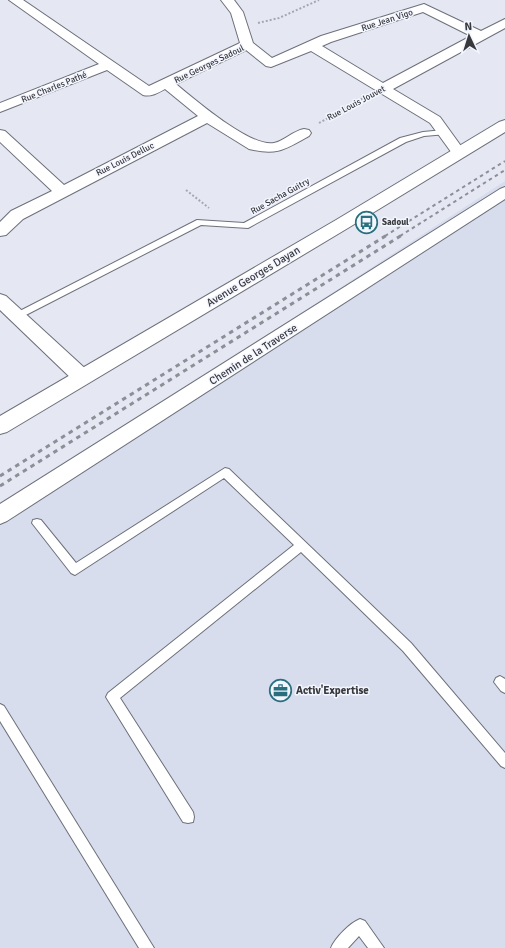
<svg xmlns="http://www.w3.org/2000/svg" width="505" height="948" viewBox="0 0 505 948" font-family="Signika,sans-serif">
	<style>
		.built { fill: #d8ddee }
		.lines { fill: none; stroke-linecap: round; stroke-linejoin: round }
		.service-casing { stroke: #6d707a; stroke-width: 2 }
		.minor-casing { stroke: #6d707a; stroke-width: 2 }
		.tertiary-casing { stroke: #6d707a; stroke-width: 2 }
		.path { stroke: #a5a7b0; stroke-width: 2; stroke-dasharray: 2 2; stroke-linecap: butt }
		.service { fill: #fff; fill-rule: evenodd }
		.minor { fill: #fff; fill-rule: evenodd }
		.tertiary { fill: #fff; fill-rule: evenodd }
		.rail-far1 { stroke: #8d8f97; stroke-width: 2; stroke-dasharray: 3.5 3.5; stroke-linecap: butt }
		.rail { stroke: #8d8f97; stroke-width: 3; stroke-dasharray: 4.5 4.5; stroke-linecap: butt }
		.labels { text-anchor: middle; stroke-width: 3; stroke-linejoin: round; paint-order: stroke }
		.far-street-label { font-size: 9px; fill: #38393d; stroke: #f3f5ff }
		.far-poi-label { font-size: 9px; font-weight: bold; fill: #38393d; stroke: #f3f5ff; text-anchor: start }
		.street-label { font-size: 11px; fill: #38393d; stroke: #f3f5ff }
		.poi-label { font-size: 11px; font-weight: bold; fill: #38393d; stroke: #f3f5ff; text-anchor: start }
	</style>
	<rect width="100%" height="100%" fill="#e5e8f3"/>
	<polygon class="built" points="505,181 505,948 0,948 0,508"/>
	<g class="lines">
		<defs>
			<g id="service">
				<polygon points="444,130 447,130 447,134 424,136 406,142 248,228 201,225 20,318 17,319 13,316 14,314 197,220 244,223 400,138 423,132"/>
				<polygon points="225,468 229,469 411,643 505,753 505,768 501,766 403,651 301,552 120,698 193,812 194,817 193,822 188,823 183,822 106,697 108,693 294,545 224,478 75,575 71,573 32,523 33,520 37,519 41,520 76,563"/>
				<polygon points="500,676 505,679 505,693 501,691 494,682 496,678"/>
				<polygon points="0,704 4,706 154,948 139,948 0,721"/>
				<path d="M360,919L365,921L384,948H368L359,936L348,948H331C335,938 350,923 360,919Z"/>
			</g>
			<g id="minor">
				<path d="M9,0H23L149,86L240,43L231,13L221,0H234L243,12L253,43L272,58L321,36L424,4L481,31L505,19V28L393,89L440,117L466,153L464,156L459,158L454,156L430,123L311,51L271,67L266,66L246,50L176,84C194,99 251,148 274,143C284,141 293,131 304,129L309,130L311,133L309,136C285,149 278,156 249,149L207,123L23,219L6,235L0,236V222L11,211L52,191L0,142V130L5,131L64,185L198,116L165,89C158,93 151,97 143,95L107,70L0,112V103L99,64ZM423,12L471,36L383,83L322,46L331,42Z"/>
				<polygon points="505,187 505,199 7,521 0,524 0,504 500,189"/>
				<polygon points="0,294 6,296 89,372 91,377 89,382 82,384 75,382 0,310"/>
			</g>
			<polygon id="tertiary" points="505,120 505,132 348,228 7,432 0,434 0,416 336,220 499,122"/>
		</defs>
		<use href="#service" class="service-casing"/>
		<use href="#minor" class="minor-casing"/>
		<use href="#tertiary" class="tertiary-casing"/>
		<g class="path">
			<polyline points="258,23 279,18 319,0"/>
			<polyline points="319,123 365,97"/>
			<polyline points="186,190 209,208"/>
		</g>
		<use href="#service" class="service"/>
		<use href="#minor" class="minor"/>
		<use href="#tertiary" class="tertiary"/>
		<g class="rail-far1">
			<polyline points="385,236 505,161"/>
			<polyline points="400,236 505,170"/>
		</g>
		<g class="rail">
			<polyline points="0,476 387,235"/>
			<polyline points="0,486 402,235"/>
		</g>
	</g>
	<defs>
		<symbol id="bus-ring" viewBox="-11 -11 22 22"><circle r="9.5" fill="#f3f5ff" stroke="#2a6f7e" stroke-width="1.5"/><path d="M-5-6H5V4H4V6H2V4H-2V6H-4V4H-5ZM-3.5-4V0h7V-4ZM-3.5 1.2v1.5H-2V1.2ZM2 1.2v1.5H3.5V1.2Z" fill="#2a6f7e"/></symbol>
		<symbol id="office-ring" viewBox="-11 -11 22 22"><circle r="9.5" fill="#f3f5ff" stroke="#2a6f7e" stroke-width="1.5"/><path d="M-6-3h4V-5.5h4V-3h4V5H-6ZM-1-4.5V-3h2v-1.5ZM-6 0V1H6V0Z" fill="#2a6f7e"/></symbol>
	</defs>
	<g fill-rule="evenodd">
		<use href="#bus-ring" x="354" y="210" width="25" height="25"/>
		<use href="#office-ring" x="268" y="678" width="25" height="25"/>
	</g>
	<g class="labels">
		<g class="far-street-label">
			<text transform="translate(387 20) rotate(-18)" y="3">Rue Jean Vigo</text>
			<text transform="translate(209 64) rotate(-26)" y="3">Rue Georges Sadoul</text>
			<text transform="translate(54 87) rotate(-22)" y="3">Rue Charles Pathé</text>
			<text transform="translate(356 103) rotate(-28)" y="3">Rue Louis Jouvet</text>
			<text transform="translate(125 159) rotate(-27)" y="3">Rue Louis Delluc</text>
			<text transform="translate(280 196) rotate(-29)" y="3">Rue Sacha Guitry</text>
		</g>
		<g class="far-poi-label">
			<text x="382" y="225">Sadoul</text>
		</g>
		<g class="street-label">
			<text transform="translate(253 276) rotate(-31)" y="4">Avenue Georges Dayan</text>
			<text transform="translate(253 354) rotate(-33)" y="4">Chemin de la Traverse</text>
		</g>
		<g class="poi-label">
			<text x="296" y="694">Activ'Expertise</text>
		</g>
	</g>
	<g transform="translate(469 36) rotate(356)" stroke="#f3f5ff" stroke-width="3" paint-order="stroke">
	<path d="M0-3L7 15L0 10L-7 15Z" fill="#38393d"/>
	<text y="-6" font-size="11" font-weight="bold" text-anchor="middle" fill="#38393d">N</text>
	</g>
</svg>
